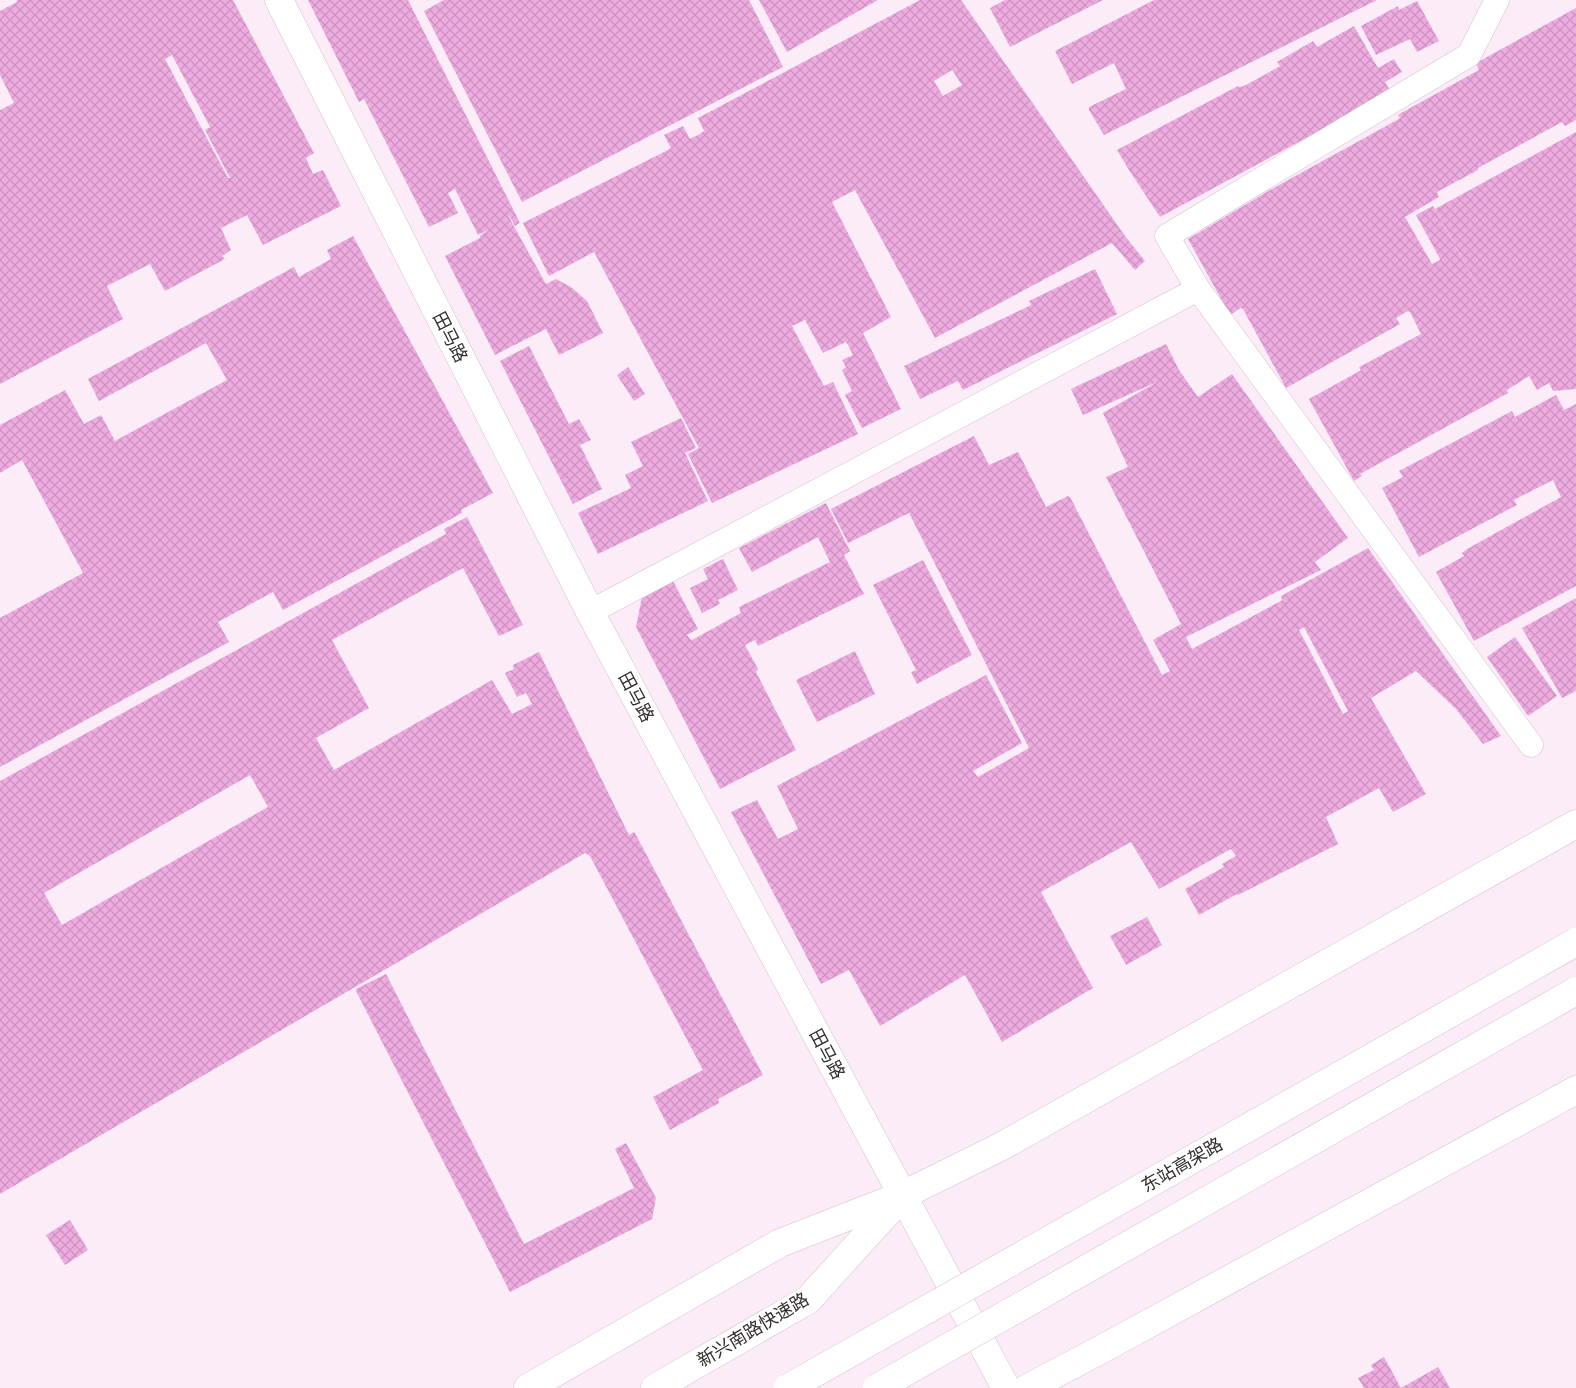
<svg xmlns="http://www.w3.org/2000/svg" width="1576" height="1388" viewBox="0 0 1576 1388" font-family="Figtree,'Noto Sans SC',sans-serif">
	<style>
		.building { fill: url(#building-cross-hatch); fill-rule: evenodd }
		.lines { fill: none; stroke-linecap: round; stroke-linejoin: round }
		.minor-casing { stroke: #cfc0cc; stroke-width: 25 }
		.tertiary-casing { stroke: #cfc0cc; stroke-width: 29 }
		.secondary-casing { stroke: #cfc0cc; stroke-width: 29 }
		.primary-casing { stroke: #cfc0cc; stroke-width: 29 }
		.minor { stroke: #fff; stroke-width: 24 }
		.tertiary { stroke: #fff; stroke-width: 28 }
		.secondary { stroke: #fff; stroke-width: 28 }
		.primary { stroke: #fff; stroke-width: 28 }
		.primary-bridge-casing { stroke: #cfc0cc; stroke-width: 29; stroke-linecap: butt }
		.primary-bridge { stroke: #fff; stroke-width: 28 }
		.labels { text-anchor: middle; stroke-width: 4; stroke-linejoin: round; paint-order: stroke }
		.street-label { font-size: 18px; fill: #332d32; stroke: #fff }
	</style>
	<defs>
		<pattern id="building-cross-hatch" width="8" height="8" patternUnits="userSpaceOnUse" patternTransform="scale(1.25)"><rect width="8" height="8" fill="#edabdf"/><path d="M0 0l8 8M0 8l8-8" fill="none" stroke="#cc93c0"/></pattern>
	</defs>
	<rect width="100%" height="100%" fill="#fcecf8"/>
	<g class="building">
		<path d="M17,0H233L314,153L306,158L313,174L323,170L341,206L263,245L247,215L221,228L231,250L222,256L225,259L165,291L150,264L107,286L123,319L0,384V110L14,103L0,75V11L17,2ZM172,55L210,127L205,130L230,178H228L165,59Z"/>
		<polygon points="308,0 408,0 520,223 515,226 509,215 510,219 546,284 556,279 571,287 587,301 603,333 559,355 546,329 495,355 445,256 480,238 480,236 488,230 478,235 455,189 448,193 458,213 429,227 364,99 359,102"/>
		<polygon points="444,0 749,0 783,67 522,202 424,11"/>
		<polygon points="759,0 878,0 787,52"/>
		<path d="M920,0H961L1125,236L1145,261L1135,270L1112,243L935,338L855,190L832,202L891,317L863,333L901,409L862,428L845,395L852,391L842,370L846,367L842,360L853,355L848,345L846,342L823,353L805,320L792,326L793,328L824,386L833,382L858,434L712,503L688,454L699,448L594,252L549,276L523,223L668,150L671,148L664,135L683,126L690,139L698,135L704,131L698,118ZM952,70L962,85L943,96L934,81Z"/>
		<polygon points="1005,0 1103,0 1010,47 990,8"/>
		<polygon points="1154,0 1377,0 1104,135 1089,110 1089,107 1126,89 1114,63 1072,84 1055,51"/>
		<polygon points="1417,1 1439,41 1417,52 1410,39 1376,55 1361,26 1398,6 1399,10"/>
		<polygon points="1576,8 1576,120 1565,126 1562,122 1478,168 1478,170 1437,192 1439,197 1405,217 1432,264 1440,260 1439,257 1416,215 1433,206 1524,369 1435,209 1576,132 1576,389 1553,391 1549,383 1537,390 1529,376 1507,390 1508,393 1360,474 1362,476 1354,481 1309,399 1356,373 1361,370 1359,367 1363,365 1421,334 1410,312 1408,311 1396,318 1400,324 1286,388 1243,309 1241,308 1230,315 1188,239 1270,190 1397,120 1400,118 1398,115 1403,112 1479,70 1476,63"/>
		<polygon points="1354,26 1378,68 1394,59 1398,66 1402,72 1385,82 1391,92 1160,217 1129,170 1117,150 1238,86 1239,87 1244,86 1275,69 1280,66 1277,62 1313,41 1317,47"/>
		<polygon points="353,236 493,493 461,510 462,513 283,610 273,592 218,622 229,642 0,767 0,618 83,573 22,460 0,473 0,425 65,390 84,424 101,415 115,441 227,380 206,343 99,401 88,379 294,267 299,277 331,259 327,250"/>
		<polygon points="1095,269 1117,314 963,390 958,381 920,399 904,366 1031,305 1029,301"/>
		<path d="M1166,344L1179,370L1198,397L1232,374L1348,538L1315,562L1321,570L1186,637L1192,649L1279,602L1282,600L1281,596L1368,548L1501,736L1483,744L1456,709L1416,671L1371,698L1426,794L1393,812L1379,788L1326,817L1338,844L1238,895L1237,894L1199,915L1185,889L1224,867L1222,864L1236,856L1231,849L1159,889L1131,842L1041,892L1093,988L1002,1042L965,975L880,1026L849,970L821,984L731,812L757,800L778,839L798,829L777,786L986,675L1022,743L973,771L978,777L1029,748L909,513L848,543L831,509L974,436L989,465L1018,452L1046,507L1068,496L1070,497L1162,675L1170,671L1153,640L1181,624L1106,477L1128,467L1103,413L1157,382L1083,415L1071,389ZM1304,627L1348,711L1343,714L1299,630Z"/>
		<polygon points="529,346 569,424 579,419 591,440 580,445 602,489 573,504 500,361"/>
		<polygon points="628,367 645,394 634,401 617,375"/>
		<polygon points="1556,395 1564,410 1576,404 1576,586 1474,641 1436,572 1464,556 1462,553 1467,549 1561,497 1553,480 1514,500 1517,505 1419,557 1382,488 1403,477 1399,471 1512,411 1515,417"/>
		<polygon points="681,418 696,448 685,453 708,501 598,554 578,513 631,488 625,475 643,466 631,442"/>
		<polygon points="826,503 850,551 844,555 864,594 758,646 755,640 745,645 758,669 756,672 796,750 720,789 636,627 642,597 673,581 698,629 687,635 691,640 694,639 741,613 739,607 830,562 818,537 752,572 739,548"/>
		<path d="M467,517L523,625L499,636L463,568L332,640L369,708L316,738L334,770L492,680L512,714L532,704L526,693L517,697L505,673L514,669L513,665L539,652L628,833L629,835L634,832L636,835L763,1075L718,1099L719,1103L670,1130L653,1097L703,1070L590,856L585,853L0,1194V781L446,534L444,529ZM250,775L268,807L62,925L44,893Z"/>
		<polygon points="723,559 738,590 718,600 720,604 702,613 690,588 708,579 703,569"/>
		<polygon points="923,560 972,655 917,684 911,672 916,670 873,585"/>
		<polygon points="1576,598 1576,691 1562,698 1522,628"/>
		<polygon points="1515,637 1557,696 1528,716 1487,657"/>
		<polygon points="855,651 875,694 817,722 796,680"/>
		<polygon points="1147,917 1162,945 1126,965 1110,936"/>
		<polygon points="386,974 524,1244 634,1188 615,1149 626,1143 656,1198 652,1219 510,1292 356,991 356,989"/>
		<polygon points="70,1220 88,1250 65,1265 46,1235"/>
		<polygon points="1384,1357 1401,1388 1438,1367 1450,1388 1364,1388 1358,1378 1374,1370 1371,1365"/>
	</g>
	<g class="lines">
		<defs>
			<g id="minor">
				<polyline points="1198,289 1167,236 1469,55 1497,0"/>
				<polyline points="590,612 1198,289 1531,745"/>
			</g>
			<polyline id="tertiary" points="279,0 590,612 1006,1388"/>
			<g id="secondary">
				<polyline points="528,1388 780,1243 903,1195 1002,1146 1576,824"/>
				<polyline points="1028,1388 1104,1348 1576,1090"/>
			</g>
			<polyline id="primary" points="655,1388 808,1300 903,1195"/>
		</defs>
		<use href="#minor" class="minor-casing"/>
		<use href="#tertiary" class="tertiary-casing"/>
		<use href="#secondary" class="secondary-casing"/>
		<use href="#primary" class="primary-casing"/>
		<use href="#minor" class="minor"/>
		<use href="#tertiary" class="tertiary"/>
		<use href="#secondary" class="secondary"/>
		<use href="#primary" class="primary"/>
		<defs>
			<g id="primary-bridge">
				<polyline points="788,1388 1576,942"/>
				<polyline points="877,1388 1576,991"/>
			</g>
		</defs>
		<use href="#primary-bridge" class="primary-bridge-casing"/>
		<use href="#primary-bridge" class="primary-bridge"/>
	</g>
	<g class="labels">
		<g class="street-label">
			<text transform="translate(450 337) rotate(63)" y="6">田马路</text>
			<text transform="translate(636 697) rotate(62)" y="6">田马路</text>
			<text transform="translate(827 1054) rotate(62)" y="6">田马路</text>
			<text transform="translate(1182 1165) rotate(-30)" y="6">东站高架路</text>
			<text transform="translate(753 1330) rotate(-31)" y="6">新兴南路快速路</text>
		</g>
	</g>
</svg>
